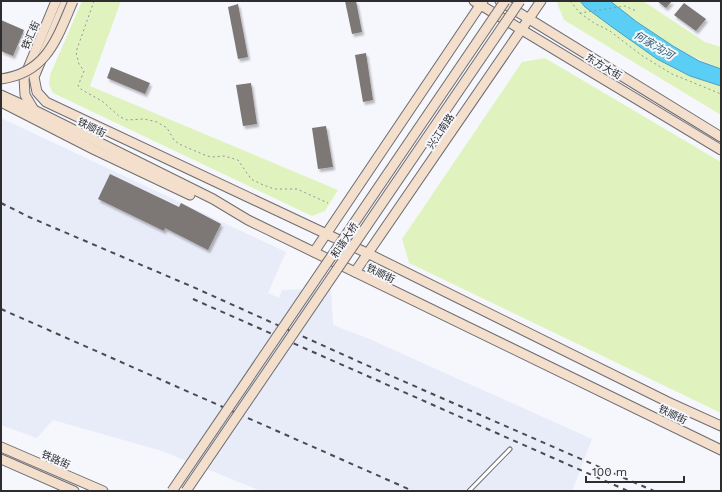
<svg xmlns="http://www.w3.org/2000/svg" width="722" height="492" viewBox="0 0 722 492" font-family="'Work Sans','Noto Sans SC',sans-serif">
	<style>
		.built { fill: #e8ebf8 }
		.green { fill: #e0f3bf }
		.water { fill: #5bcef5; stroke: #4d9eba }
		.building { fill: #7d7775; filter: url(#shadow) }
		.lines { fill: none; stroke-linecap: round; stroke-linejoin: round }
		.lane-casing { stroke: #6d6e73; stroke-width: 5 }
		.secondary-casing { stroke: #6d6e73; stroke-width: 11 }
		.path { stroke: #949498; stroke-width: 1; stroke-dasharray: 2 3; stroke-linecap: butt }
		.lane { stroke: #fff; stroke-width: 3 }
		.secondary { stroke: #f3dfcb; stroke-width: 9 }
		.rail { stroke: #4a4b4d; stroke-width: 2; stroke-dasharray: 5 5; stroke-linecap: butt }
		.secondary-bridge-casing { stroke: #6d6e73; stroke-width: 11; stroke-linecap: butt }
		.secondary-bridge { stroke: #f3dfcb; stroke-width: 9 }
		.labels { text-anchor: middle; stroke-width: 4; stroke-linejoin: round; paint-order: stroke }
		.street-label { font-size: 10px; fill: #2d2d2f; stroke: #f6f7fd }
		.water-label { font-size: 11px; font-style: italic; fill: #2f5f70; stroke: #f6f7fd }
	</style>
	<defs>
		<filter id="shadow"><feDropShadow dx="2" dy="3" stdDeviation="1" flood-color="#0004"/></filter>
	</defs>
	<rect width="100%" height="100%" fill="#f6f7fd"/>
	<polygon class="built" points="1,118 286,252 268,293 279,298 282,290 331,288 333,325 367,338 592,439 572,491 261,491 162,451 53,420 37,438 1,425"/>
	<g class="green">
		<polygon points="82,1 121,1 90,86 338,190 325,211 312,216 53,93 49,85 50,75"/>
		<polygon points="559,1 580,1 585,7 690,76 721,86 721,115 564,20 557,3"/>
		<path d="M610,1H643L705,42L721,47V69C680,53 645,28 610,1Z"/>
		<polygon points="545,58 721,162 721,413 409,263 402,239 522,62"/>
	</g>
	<polygon class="water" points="580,1 610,1 637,22 673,46 699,61 721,69 721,86 690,76 657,59 612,27 585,7"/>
	<g class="building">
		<polygon points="345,1 356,1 362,32 352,34"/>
		<polygon points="657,1 672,1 666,8"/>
		<polygon points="684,3 706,19 696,31 674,15"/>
		<polygon points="238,4 248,57 238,59 228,7"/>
		<polygon points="1,20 24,30 13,56 1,51"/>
		<polygon points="366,53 373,100 363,102 355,55"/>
		<polygon points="111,67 150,83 145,94 107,78"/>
		<polygon points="251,83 257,124 243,126 236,85"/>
		<polygon points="326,126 333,167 318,169 312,128"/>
		<polygon points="110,174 179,207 181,203 221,224 208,250 165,228 164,231 98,199"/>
	</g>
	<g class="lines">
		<defs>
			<polyline id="lane" points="469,491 510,449"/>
			<g id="secondary">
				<polyline points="66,1 34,77 37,92 46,102 369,254 668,402 721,426"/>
				<polyline points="474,1 721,150"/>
				<polyline points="500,1 721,137"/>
				<polyline points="1,95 34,110 213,199 248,220 721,450"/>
				<polyline points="1,102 95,150 190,195"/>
				<polyline points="34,110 25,95 24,78 56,1"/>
				<polyline points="314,252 483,1"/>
				<polyline points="355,272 541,1"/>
				<polyline points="1,447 103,491"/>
				<polyline points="1,459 74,491"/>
			</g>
		</defs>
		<use href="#lane" class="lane-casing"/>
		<use href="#secondary" class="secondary-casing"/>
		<g class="path">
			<polyline points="94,1 76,52 79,64 84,71 78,86 82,90 102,101 120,117 127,120 144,119 157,122 167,128 174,140 179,144 207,156 212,157 224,156 238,160 251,179 261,184 274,189 297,189 328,203"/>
			<polyline points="570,1 580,13 625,6 636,11"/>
			<polyline points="580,13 594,23 610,31 641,55 672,74 721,94"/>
		</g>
		<use href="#lane" class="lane"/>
		<use href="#secondary" class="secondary"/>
		<g class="rail">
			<polyline points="1,203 29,217 193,287 364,364 654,491"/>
			<polyline points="193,299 628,491"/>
			<polyline points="1,309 413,491"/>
		</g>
		<defs>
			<g id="secondary-bridge">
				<path d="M1,79C47,73 57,38 73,1"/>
				<polyline points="172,491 505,1"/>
				<polyline points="186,491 520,1"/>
			</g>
		</defs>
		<use href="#secondary-bridge" class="secondary-bridge-casing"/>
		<use href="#secondary-bridge" class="secondary-bridge"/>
	</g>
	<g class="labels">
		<g class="street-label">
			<text transform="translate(30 35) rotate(-67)" y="4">铁汇街</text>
			<text transform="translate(604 66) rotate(31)" y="4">东方大街</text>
			<text transform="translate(92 127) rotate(27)" y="4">铁顺街</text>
			<text transform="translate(440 131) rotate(-56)" y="4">兴江南路</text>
			<text transform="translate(344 240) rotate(-56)" y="4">和谐大桥</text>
			<text transform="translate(381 273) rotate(26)" y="4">铁顺街</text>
			<text transform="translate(673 414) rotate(26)" y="4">铁顺街</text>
			<text transform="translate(56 459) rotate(23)" y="4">铁路街</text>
		</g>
		<g class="water-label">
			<text transform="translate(654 45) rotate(31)" y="4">何家沟河</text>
		</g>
	</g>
	<rect width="722" height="492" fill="none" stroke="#2d2d2f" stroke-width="4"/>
	<path d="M586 476v6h98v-6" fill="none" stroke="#2d2d2f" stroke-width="2"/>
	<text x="592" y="476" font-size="12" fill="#2d2d2f" stroke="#f6f7fd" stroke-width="3" paint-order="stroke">100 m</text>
</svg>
